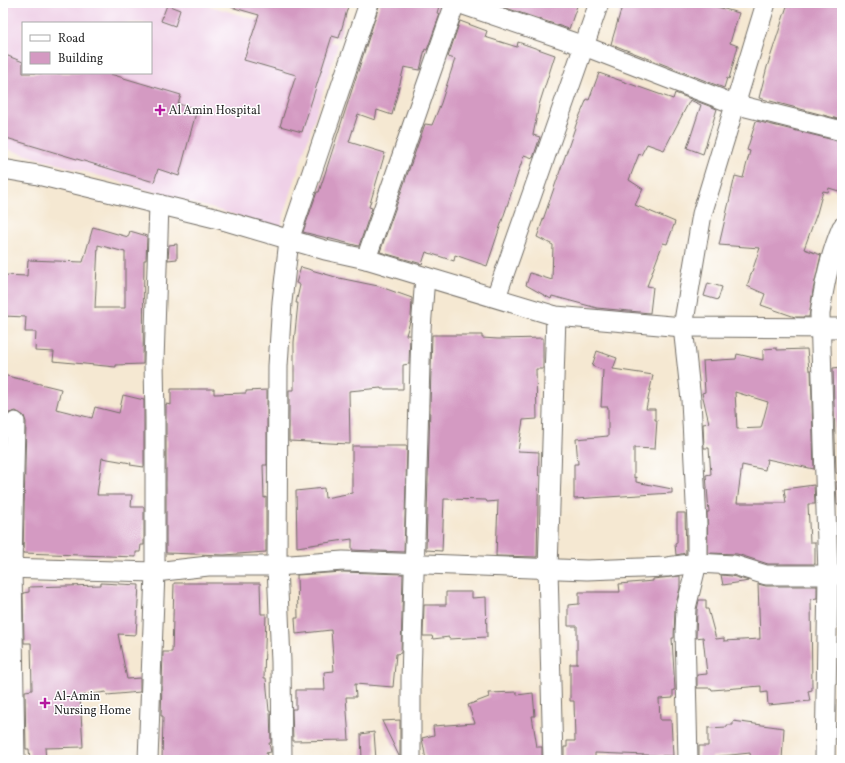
<svg xmlns="http://www.w3.org/2000/svg" width="845" height="763" viewBox="0 0 845 763" font-family="Vollkorn,serif">
	<style>
		.built { fill: #efd0e7; fill-rule: evenodd }
		.building { fill: #d49ac2; fill-rule: evenodd }
		.lines { fill: none; stroke-linecap: round; stroke-linejoin: round }
		.minor-casing { stroke: #726d65; stroke-width: 21 }
		.minor { stroke: #fff; stroke-width: 19 }
		.poi-dot { fill: #b5179e; stroke: #fff; stroke-width: 1.5 }
		.labels { text-anchor: middle; stroke-width: 3; stroke-linejoin: round; paint-order: stroke }
		.poi-label { font-size: 12px; fill: #2b2b2b; stroke: #fff; text-anchor: start }
	</style>
	<rect width="100%" height="100%" fill="#fff"/>
	<filter id="ink" filterUnits="userSpaceOnUse"><feTurbulence type="fractalNoise" baseFrequency=".025" numOctaves="2"/><feDisplacementMap in="SourceGraphic" scale="8" xChannelSelector="R" yChannelSelector="G"/><feConvolveMatrix kernelMatrix="1 2 1 2 8 2 1 2 1" color-interpolation-filters="sRGB"/></filter>
	<filter id="wash" filterUnits="userSpaceOnUse"><feTurbulence type="fractalNoise" baseFrequency=".012" numOctaves="4" result="noise"/><feDisplacementMap in="SourceGraphic" scale="16" xChannelSelector="R" yChannelSelector="G"/><feGaussianBlur stdDeviation="0.9" result="paint"/><feColorMatrix in="noise" values="0 0 0 0 0 0 0 0 0 0 0 0 0 0 0 0 0 1.4 0 .05"/><feComposite in="paint" operator="in"/></filter>
	<g filter="url(#wash)">
		<rect width="100%" height="100%" fill="#f5e8d2"/>
		<path class="built" d="M3,3H200L338,44L280,228L3,148ZM23,23H151V73H23Z"/>
		<g id="blocks">
			<g class="building">
				<polygon points="232,3 349,3 339,38 332,36 302,132 280,126 296,75 244,60 259,15 231,7"/>
				<polygon points="380,3 440,3 437,13 440,14 427,50 425,49 420,70 404,67 392,115 377,110 375,120 358,114 349,142 385,153 369,207 372,208 359,246 303,232 317,192 319,192"/>
				<polygon points="500,3 578,3 569,29 500,6"/>
				<polygon points="623,3 703,3 739,13 730,43 738,46 729,79 727,78 724,88 611,44"/>
				<polygon points="792,3 842,3 842,120 759,98 767,67 787,6 791,7"/>
				<polygon points="167,5 180,10 175,26 161,21"/>
				<polygon points="460,21 487,31 485,37 517,47 518,42 555,55 539,105 533,135 540,137 533,158 524,155 487,266 455,255 454,261 426,252 422,264 380,252 425,124 432,125 441,103 455,59 448,57"/>
				<polygon points="3,54 23,62 23,73 107,73 181,95 178,104 197,109 179,176 158,169 154,182 3,137"/>
				<polygon points="599,73 673,99 675,93 717,109 703,154 687,148 701,105 690,100 664,150 647,144 641,155 639,154 629,180 643,189 635,205 675,222 667,244 663,243 647,286 653,287 650,313 597,308 552,296 551,299 526,285 530,273 552,280 553,245 537,237 577,122 587,99 589,100"/>
				<polygon points="756,121 842,142 842,192 829,188 828,192 823,191 817,213 804,249 821,255 813,290 809,317 795,317 761,305 765,294 747,286 760,248 719,245 735,176 743,178 750,151 747,150"/>
				<path d="M93,227L128,237L130,231L147,236L146,260H144L143,364L116,365V367L53,361L54,352L35,351L36,332H25L26,317L3,316V275L27,276L28,260L83,262ZM98,245L125,252V308H95Z"/>
				<polygon points="177,244 177,259 168,260 169,245"/>
				<polygon points="301,267 339,278 378,286 412,298 411,318 406,335 410,335 409,364 403,365 403,389 381,389 381,388 349,391 350,444 289,441 289,390 294,390 294,342 298,303 296,303 300,285 296,283"/>
				<polygon points="708,283 722,287 718,300 704,296"/>
				<polygon points="432,335 482,335 482,338 498,339 543,338 543,369 536,369 537,419 523,420 518,451 539,452 537,557 496,556 498,501 487,502 486,500 444,499 442,551 426,550"/>
				<path d="M777,348V350L807,349L809,370H811L814,469L767,459L765,470L742,465L737,503H786L784,489L814,485L815,504H808L810,542H815V564H768L737,554L708,553L707,512H709L706,475L711,474L709,448H704L703,424L709,423L702,393L705,392L703,361L736,359L737,354L763,360V349ZM735,392L768,402L761,428L737,429Z"/>
				<polygon points="597,351 617,358 613,369 653,375 646,409 655,409 655,420 657,420 655,449 634,448 634,478 636,477 636,482 672,489 672,493 574,499 574,464 578,464 576,439 608,436 608,407 601,407 603,370 592,366"/>
				<polygon points="842,367 842,475 836,473 833,368"/>
				<polygon points="3,375 61,389 56,409 92,418 95,407 119,413 123,395 144,400 144,467 130,465 131,463 102,458 97,495 132,495 131,507 144,507 144,545 141,545 140,552 136,552 136,557 23,553 26,422 24,416 16,411 9,413 5,417 3,470"/>
				<polygon points="171,389 214,389 214,394 246,393 246,391 267,390 267,465 263,465 264,498 266,497 266,552 224,555 166,553 166,404 171,405"/>
				<polygon points="352,446 407,446 404,552 352,550 352,539 297,547 296,491 324,488 325,498 352,493"/>
				<polygon points="842,481 842,505 837,505 836,482"/>
				<polygon points="677,513 685,513 686,553 676,555 675,544 677,543"/>
				<polygon points="343,572 403,574 401,653 396,654 393,687 355,684 356,697 346,697 349,740 293,741 292,709 296,709 296,690 325,690 324,672 334,671 331,630 296,634 295,618 298,618 297,575"/>
				<polygon points="721,575 732,576 749,581 723,585"/>
				<polygon points="680,576 680,588 675,608 674,638 672,638 675,690 673,690 673,698 659,699 660,720 671,720 673,756 595,753 595,760 564,760 564,747 567,747 567,741 575,741 574,701 570,701 570,664 577,664 577,626 568,626 568,605 579,604 579,592 620,592 619,584 653,581 653,579"/>
				<polygon points="101,583 139,585 136,635 118,634 127,679 140,678 140,692 107,695 106,692 80,696 83,747 45,748 46,760 30,760 29,749 26,749 25,691 32,690 31,643 24,643 23,593 29,592 29,587 101,585"/>
				<polygon points="174,583 260,583 261,614 266,614 264,678 266,678 269,711 270,711 271,743 269,743 271,752 266,753 269,760 162,760 163,716 161,716 163,652 172,652"/>
				<polygon points="758,584 766,586 817,586 817,598 811,599 812,690 808,691 810,701 768,705 767,692 761,693 761,686 712,690 711,688 697,688 697,675 707,674 703,637 696,638 697,610 699,600 706,600 706,609 708,609 716,639 724,638 724,641 760,639"/>
				<polygon points="446,592 472,592 472,598 486,597 487,637 449,639 449,637 433,639 432,636 423,636 424,605 446,605"/>
				<polygon points="517,692 517,695 533,693 535,716 532,716 537,747 542,747 542,760 426,760 422,738 434,735 433,726 475,723 468,705 489,697 488,693"/>
				<polygon points="400,720 400,758 382,721"/>
				<polygon points="733,721 784,728 782,760 751,760 750,753 712,757 712,760 699,760 699,746 708,746 708,728 727,727 727,725 733,725"/>
				<polygon points="374,732 376,760 362,760 361,734"/>
			</g>
		</g>
	</g>
	<g filter="url(#ink)">
		<use href="#blocks" fill-opacity="0" stroke="#726d65" stroke-width="1"/>
		<g class="lines">
			<defs>
				<g id="minor">
					<polyline points="458,3 584,46 734,104 842,131"/>
					<polyline points="3,169 38,175 219,219 325,250 366,259 556,316 683,327 842,328"/>
					<polyline points="366,259 455,3"/>
					<polyline points="496,297 599,3"/>
					<polyline points="15,422 12,567 15,760"/>
					<polyline points="3,568 155,572 208,566 277,566 343,561 587,570 667,567 697,563 734,565 766,575 842,575"/>
					<polyline points="148,760 155,572 155,419 154,362 159,204"/>
					<polyline points="282,760 281,662 277,566 278,366 282,302 289,240 369,3"/>
					<polyline points="411,760 411,680 421,329 425,277"/>
					<polyline points="553,760 548,569 556,316"/>
					<polyline points="688,760 685,630 686,608 697,563 697,524 691,400 683,327 702,214 766,3"/>
					<path d="M825,760L828,575L820,314C824,284 830,255 842,227"/>
				</g>
			</defs>
			<use href="#minor" class="minor-casing"/>
			<use href="#minor" class="minor"/>
		</g>
	</g>
	<g class="poi-dot">
		<path d="M158 104h4v4h4v4h-4v4h-4v-4h-4v-4h4z"/>
		<path d="M43 697h4v4h4v4h-4v4h-4v-4h-4v-4h4z"/>
	</g>
	<g class="labels">
		<g class="poi-label">
			<text x="169" y="114">Al Amin Hospital</text>
			<text x="54" y="700">Al-Amin<tspan x="54" dy="14">Nursing Home</tspan></text>
		</g>
	</g>
	<rect width="845" height="763" fill="none" stroke="#fff" stroke-width="16"/>
	<rect x="22" y="22" width="130" height="52" fill="#ffffff" stroke="#aaaaaa"/>
	<rect x="30" y="35" width="20" height="6" fill="#ffffff" stroke="#aaaaaa"/>
	<text x="58" y="42" font-size="12" fill="#2b2b2b">Road</text>
	<rect x="30" y="52" width="20" height="12" fill="#d49ac2" stroke="#aaaaaa"/>
	<text x="58" y="62" font-size="12" fill="#2b2b2b">Building</text>
</svg>
